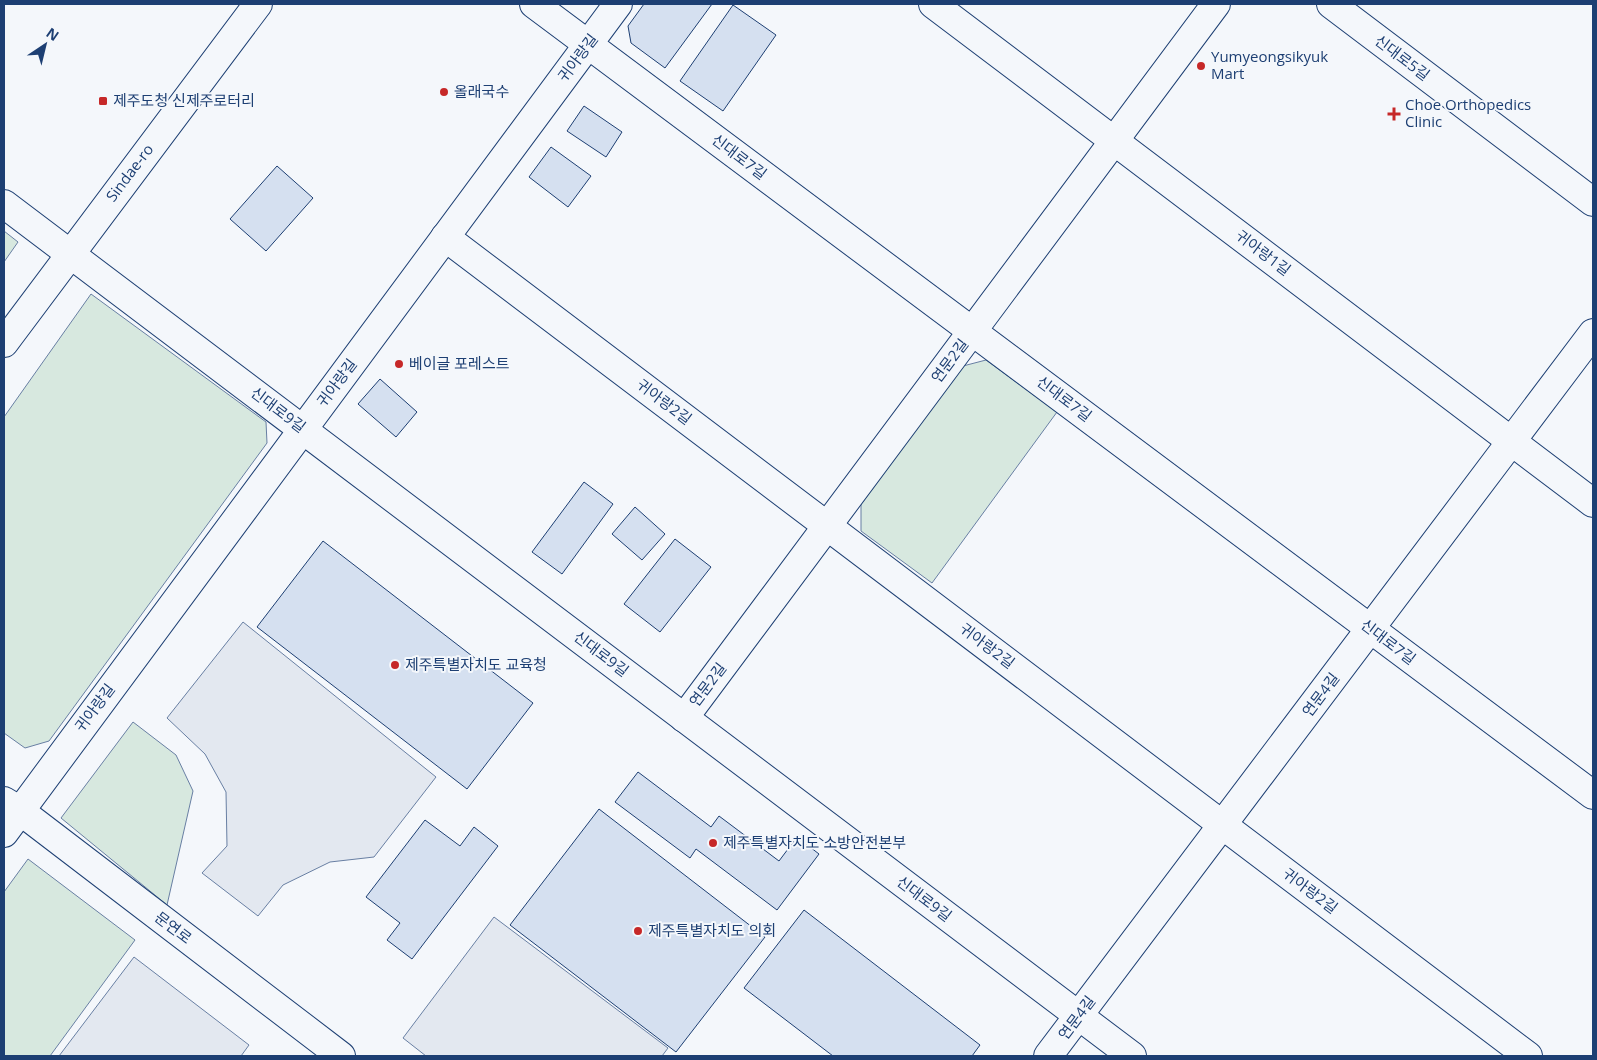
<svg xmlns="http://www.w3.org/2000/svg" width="1597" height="1060" viewBox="0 0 1597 1060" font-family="'Open Sans','Noto Sans KR',sans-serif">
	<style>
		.green { fill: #d7e8df; stroke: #687fa3 }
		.parking { fill: #e3e8f0; stroke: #687fa3 }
		.building { fill: #d5e0f0; stroke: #1d3f73 }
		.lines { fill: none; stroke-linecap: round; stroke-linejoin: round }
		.minor-casing { stroke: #1d3f73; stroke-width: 30 }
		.major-casing { stroke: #1d3f73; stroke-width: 30 }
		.minor { stroke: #f4f7fb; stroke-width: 28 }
		.major { stroke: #f4f7fb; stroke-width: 28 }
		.poi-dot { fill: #c62828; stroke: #f4f7fb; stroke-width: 2 }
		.labels { text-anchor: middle; stroke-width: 4; stroke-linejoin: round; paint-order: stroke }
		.poi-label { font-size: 15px; fill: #1d3f73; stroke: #f4f7fb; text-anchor: start }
		.street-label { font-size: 15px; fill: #1d3f73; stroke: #f4f7fb }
	</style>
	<rect width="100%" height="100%" fill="#f4f7fb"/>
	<g class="green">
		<polygon points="4,231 18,242 4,262"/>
		<polygon points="91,294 266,422 267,443 49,741 25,748 4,733 4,417"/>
		<polygon points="986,360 1057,412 932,583 861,531 861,504 963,366"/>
		<polygon points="133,722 176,755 193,791 167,905 61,818"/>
		<polygon points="28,859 135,940 50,1056 4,1056 4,892"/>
	</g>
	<g class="parking">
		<polygon points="243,622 436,777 374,857 330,862 283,885 258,916 202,873 227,846 226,792 205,754 167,718"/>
		<polygon points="494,917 668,1048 662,1056 426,1056 403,1038"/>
		<polygon points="134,957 249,1045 241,1056 59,1056"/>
	</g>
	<g class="building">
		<polygon points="644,4 712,4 665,68 631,43 628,26"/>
		<polygon points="733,5 776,35 723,111 680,81"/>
		<polygon points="584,106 622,132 606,157 567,131"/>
		<polygon points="551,147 591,176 568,207 529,177"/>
		<polygon points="277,166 313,198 266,251 230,219"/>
		<polygon points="380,379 417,412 396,437 358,404"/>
		<polygon points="584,482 613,504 562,574 532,552"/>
		<polygon points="635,507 665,534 642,560 612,534"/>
		<polygon points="675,539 711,567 660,632 624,604"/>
		<polygon points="323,541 533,703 467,789 257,627"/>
		<polygon points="638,772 711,827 719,816 779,861 797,837 819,854 777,910 696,849 690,858 615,802"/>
		<polygon points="599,809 765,937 676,1052 510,925"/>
		<polygon points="425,820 460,846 474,827 498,846 412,959 387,940 400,923 366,897"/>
		<polygon points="804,910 980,1045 972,1056 833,1056 744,988"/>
	</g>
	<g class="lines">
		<defs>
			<g id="minor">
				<polyline points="534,4 1593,795"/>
				<polyline points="933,4 1593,503"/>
				<polyline points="1331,4 1593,202"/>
				<polyline points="4,204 1132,1056"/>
				<polyline points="445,237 1528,1056"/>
				<polyline points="684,718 1216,4"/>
				<polyline points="4,833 618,4"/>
				<polyline points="1048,1056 1593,333"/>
			</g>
			<g id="major">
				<polyline points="4,343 258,4"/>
				<polyline points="4,801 19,810 341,1056"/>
			</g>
		</defs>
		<use href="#minor" class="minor-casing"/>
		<use href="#major" class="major-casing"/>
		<use href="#minor" class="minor"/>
		<use href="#major" class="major"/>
	</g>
	<g class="poi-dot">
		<circle cx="1201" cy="66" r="5"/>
		<circle cx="444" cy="92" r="5"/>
		<rect x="98" y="96" width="10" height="10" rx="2.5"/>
		<path d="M1391.5 106.5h5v5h5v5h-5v5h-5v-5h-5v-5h5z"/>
		<circle cx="399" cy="364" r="5"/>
		<circle cx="395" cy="665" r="5"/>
		<circle cx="713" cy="843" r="5"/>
		<circle cx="638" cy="931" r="5"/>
	</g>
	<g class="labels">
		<g class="poi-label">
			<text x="1211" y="62">Yumyeongsikyuk<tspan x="1211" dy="17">Mart</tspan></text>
			<text x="454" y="97">올래국수</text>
			<text x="113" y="106">제주도청 신제주로터리</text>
			<text x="1405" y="110">Choe Orthopedics<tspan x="1405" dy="17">Clinic</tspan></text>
			<text x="409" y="369">베이글 포레스트</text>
			<text x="405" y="670">제주특별자치도 교육청</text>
			<text x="723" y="848">제주특별자치도 소방안전본부</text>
			<text x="648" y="936">제주특별자치도 의회</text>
		</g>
		<g class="street-label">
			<text transform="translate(578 58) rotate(-53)" y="5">귀아랑길</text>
			<text transform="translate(1402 58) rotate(37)" y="5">신대로5길</text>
			<text transform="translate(739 157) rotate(37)" y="5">신대로7길</text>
			<text transform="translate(130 173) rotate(-53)" y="5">Sindae-ro</text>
			<text transform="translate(1263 253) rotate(37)" y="5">귀아랑1길</text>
			<text transform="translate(950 361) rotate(-53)" y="5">연문2길</text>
			<text transform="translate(337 383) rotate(-53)" y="5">귀아랑길</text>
			<text transform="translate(1064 399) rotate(37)" y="5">신대로7길</text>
			<text transform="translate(664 402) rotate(37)" y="5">귀아랑2길</text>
			<text transform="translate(278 410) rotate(37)" y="5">신대로9길</text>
			<text transform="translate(1388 642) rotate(37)" y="5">신대로7길</text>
			<text transform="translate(987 646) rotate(37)" y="5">귀아랑2길</text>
			<text transform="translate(601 654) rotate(37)" y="5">신대로9길</text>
			<text transform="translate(708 685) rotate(-53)" y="5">연문2길</text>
			<text transform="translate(1321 695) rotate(-53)" y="5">연문4길</text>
			<text transform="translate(95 708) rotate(-53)" y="5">귀아랑길</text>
			<text transform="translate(1310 891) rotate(37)" y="5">귀아랑2길</text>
			<text transform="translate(924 899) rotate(37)" y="5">신대로9길</text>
			<text transform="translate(173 928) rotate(37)" y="5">문연로</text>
			<text transform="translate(1077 1018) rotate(-53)" y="5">연문4길</text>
		</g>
	</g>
	<rect width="1597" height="1060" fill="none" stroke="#1d3f73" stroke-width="10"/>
	<g transform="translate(45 45) rotate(35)" stroke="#f4f7fb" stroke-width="4" paint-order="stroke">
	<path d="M0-4L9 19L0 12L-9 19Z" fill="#1d3f73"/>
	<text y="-8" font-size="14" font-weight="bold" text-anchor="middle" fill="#1d3f73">N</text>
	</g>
</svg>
